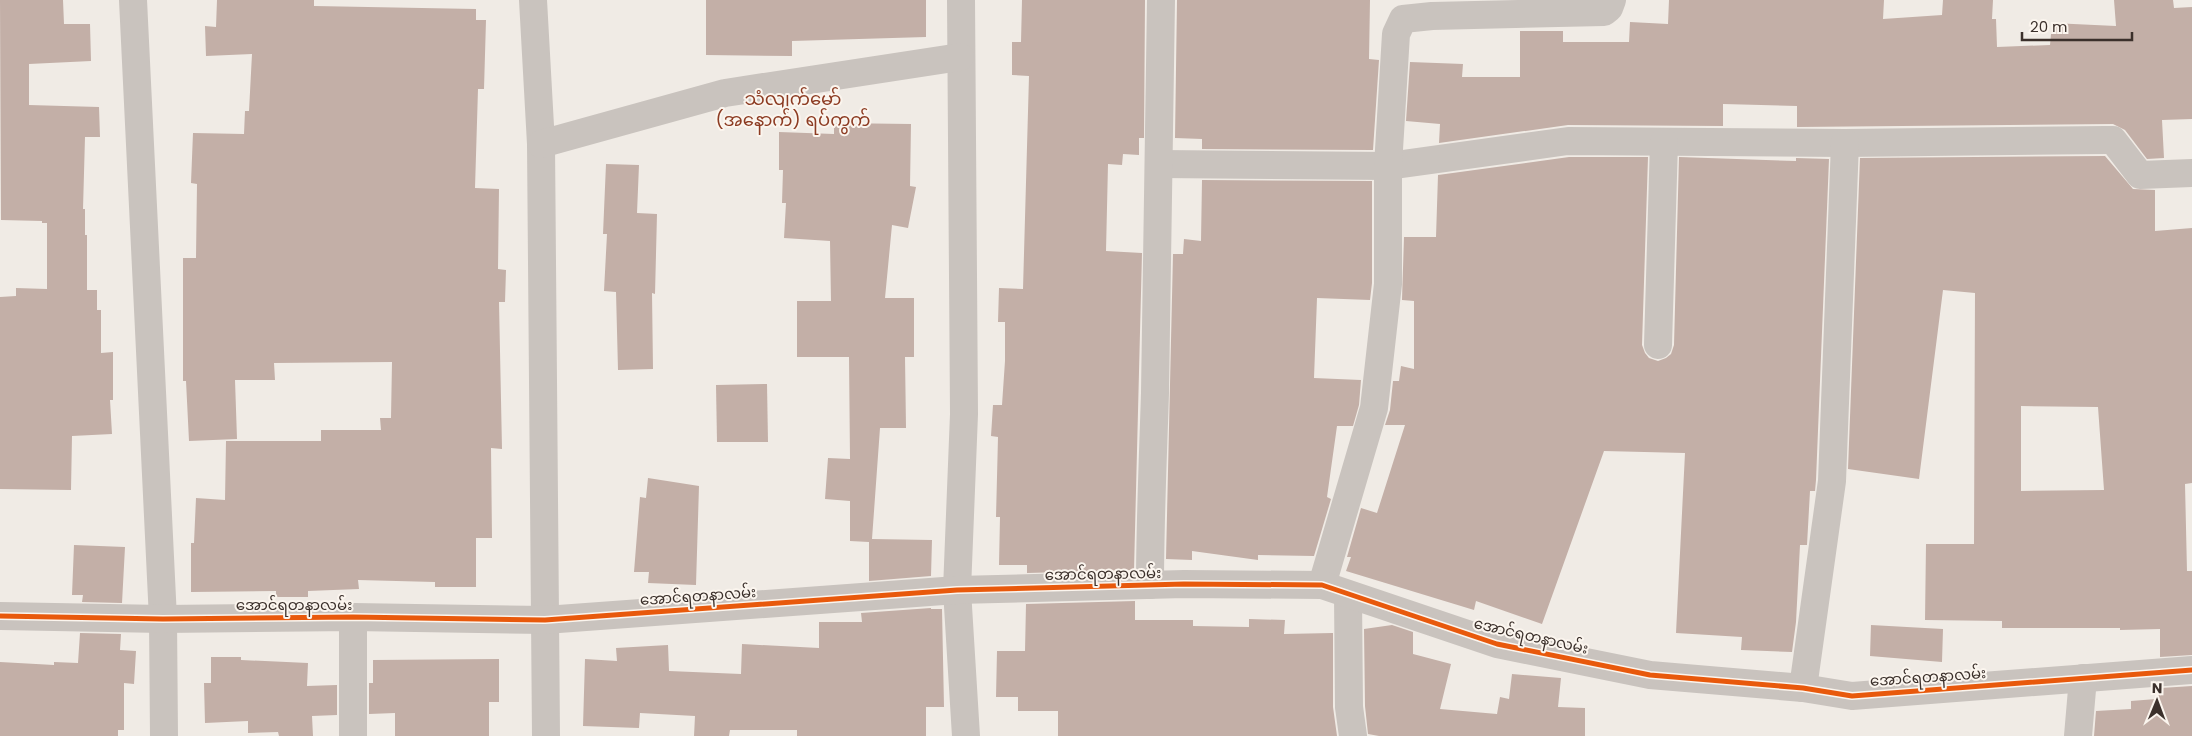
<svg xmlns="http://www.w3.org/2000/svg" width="2192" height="736" viewBox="0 0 2192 736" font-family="Poppins,'Noto Sans Myanmar',sans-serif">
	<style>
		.building { fill: #c3afa7; fill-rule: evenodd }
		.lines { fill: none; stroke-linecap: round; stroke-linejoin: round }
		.street { stroke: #c9c3be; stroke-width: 28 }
		.cycleway-casing { stroke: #fbf5ee; stroke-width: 8 }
		.cycleway { stroke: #e8590c; stroke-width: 5 }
		.labels { text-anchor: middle; stroke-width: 4; stroke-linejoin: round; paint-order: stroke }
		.street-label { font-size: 15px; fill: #3b302b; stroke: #fbf5ee }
		.quarter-label { font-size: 18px; fill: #8c3b22; stroke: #fbf5ee }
	</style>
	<rect width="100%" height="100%" fill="#f0ebe5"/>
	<g class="building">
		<polygon points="0,0 63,0 64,24 90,24 91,61 29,64 29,105 99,107 100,137 85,137 83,209 85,209 85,235 87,235 87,290 97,290 97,310 101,310 101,353 113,352 113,400 110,400 112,434 72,436 71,490 0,489 0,297 16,296 16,288 47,289 47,223 42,223 42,221 1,220"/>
		<polygon points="217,0 314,0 314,6 476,9 476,20 486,20 484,89 478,89 475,188 499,189 498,269 506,270 505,302 499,302 502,449 491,448 492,538 476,538 476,587 435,587 435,582 358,580 359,589 308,591 308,597 276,597 276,591 191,592 191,543 194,543 196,498 225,500 226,441 321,441 321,430 381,430 380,418 391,418 392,362 274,363 275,380 235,380 237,439 189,441 186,381 183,381 183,258 196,258 197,184 191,183 193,133 244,134 245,111 249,111 252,54 206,56 205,26 216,27"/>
		<polygon points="706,0 926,0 926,37 792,41 792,56 706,55"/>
		<polygon points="1022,0 1145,0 1144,138 1139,138 1139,155 1123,154 1122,165 1108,164 1106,251 1142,253 1134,570 1027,573 1027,565 999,565 1000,517 996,517 998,437 991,436 993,405 1002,405 1005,361 1005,322 998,322 999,288 1023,289 1029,76 1012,75 1012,42 1021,42"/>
		<polygon points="1177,0 1370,0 1369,59 1379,60 1373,150 1202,149 1202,139 1175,138"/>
		<polygon points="1669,0 1884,0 1883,19 1942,15 1943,0 1993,0 1992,19 1996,19 1997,47 2050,45 2052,23 2116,26 2114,0 2173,0 2174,8 2192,7 2192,119 2162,120 2164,158 2147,159 2125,130 2113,124 1797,127 1797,106 1723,104 1723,126 1568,125 1439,143 1440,124 1406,121 1410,62 1463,64 1462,77 1520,77 1520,31 1563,31 1563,42 1629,42 1630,22 1668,24"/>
		<polygon points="834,123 911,124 910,186 916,187 908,228 892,225 885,298 914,298 914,357 905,357 906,428 880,428 872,539 932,540 931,576 869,581 869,542 850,541 850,501 825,499 828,458 850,459 849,357 797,357 797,301 831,301 830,241 784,238 786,203 782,203 783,170 779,170 779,132 834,134"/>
		<path d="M2105,156L2133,189L2155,190V231L2192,228V483L2185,484L2187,571H2192V655L2160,657V629L2120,630V628H2002V621L1925,620L1926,544H1974L1975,293L1943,290L1919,479L1848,469L1860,158ZM2021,406L2098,407L2104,490L2021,491Z"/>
		<polygon points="1569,157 1648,157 1642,345 1645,353 1649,358 1658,361 1666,358 1671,354 1674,345 1679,157 1796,161 1796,158 1829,159 1816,480 1815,491 1810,491 1807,545 1800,545 1796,622 1792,652 1741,650 1742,637 1676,633 1685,453 1604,451 1542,624 1476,601 1474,610 1346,571 1351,557 1347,557 1361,508 1377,513 1405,425 1385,425 1390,410 1393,381 1399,381 1401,366 1414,369 1414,301 1402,300 1404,237 1436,237 1438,175"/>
		<polygon points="606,164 639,165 637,213 657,214 655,294 652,293 653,369 618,370 616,292 604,291 607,234 603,234"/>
		<polygon points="1202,180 1372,181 1372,283 1370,300 1317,298 1314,378 1361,380 1359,405 1353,426 1337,426 1327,497 1331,499 1314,556 1258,555 1258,560 1192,551 1192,560 1166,559 1173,254 1183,254 1184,239 1201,241"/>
		<polygon points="767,384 768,442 717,442 716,385"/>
		<polygon points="648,478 699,486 696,585 648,583 649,572 634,572 640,497 646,498"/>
		<polygon points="74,545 125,547 122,603 82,602 83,595 72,595"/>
		<polygon points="1135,601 1135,620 1193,620 1193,626 1249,627 1249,619 1285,620 1284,634 1333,633 1333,707 1337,736 1058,736 1058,711 1018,711 1018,697 996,697 997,651 1025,651 1026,604"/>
		<polygon points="931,608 931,609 942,609 944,707 926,707 926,736 797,736 797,730 730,730 729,736 694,736 695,716 640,713 639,728 583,726 585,659 617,661 616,648 668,645 669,671 741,674 742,644 819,648 819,622 862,622 861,613"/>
		<polygon points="1392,625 1413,632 1413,654 1451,664 1440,709 1497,714 1500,697 1509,699 1512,674 1561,678 1558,707 1585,708 1585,736 1379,736 1368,734 1365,706 1364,629"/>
		<polygon points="1871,625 1943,629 1942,662 1870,656"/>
		<polygon points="80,633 121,634 120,650 136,651 134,684 124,683 124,730 118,730 118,736 0,736 0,662 54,665 54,662 78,663"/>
		<polygon points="211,657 241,657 241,660 308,663 307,686 337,685 337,715 312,716 313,736 279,736 278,732 248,733 248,721 205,723 204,683 211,683"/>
		<polygon points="499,659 499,702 489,702 489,736 395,736 395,713 369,714 369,683 373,683 373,660"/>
		<polygon points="2192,686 2192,736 2094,736 2096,711 2131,709 2131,701 2156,699 2156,694 2161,694 2161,688"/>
	</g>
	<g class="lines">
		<g class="street">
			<polyline points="133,0 163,619 164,736"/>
			<polyline points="533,0 541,144 546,736"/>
			<polyline points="961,0 964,414 957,590 966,736"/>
			<polyline points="541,144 725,93 960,57"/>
			<polyline points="1160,164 1388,166 1568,141 1845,143 2105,140 2113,140 2140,175 2192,173"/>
			<polyline points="1658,345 1664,142"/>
			<path d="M1150,585C1150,521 1153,457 1155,393C1158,262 1160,131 1161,0"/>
			<polyline points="1322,585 1374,408 1388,284 1388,166 1396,34 1403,19 1432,16 1604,12 1609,8 1612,0"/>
			<polyline points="1348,595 1349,707 1353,736"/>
			<polyline points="0,616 163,619 353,617 545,620 957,590 1184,584 1322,585 1497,644 1650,675 1803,688 1852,696 2192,670"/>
			<polyline points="353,617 353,736"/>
			<polyline points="1803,688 1832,481 1845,143"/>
			<polyline points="2078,736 2083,678"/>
		</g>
		<defs>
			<polyline id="cycleway" points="0,616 163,619 353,617 545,620 957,590 1184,584 1322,585 1497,644 1650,675 1803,688 1852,696 2192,670"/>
		</defs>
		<use href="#cycleway" class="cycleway-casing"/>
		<use href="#cycleway" class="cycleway"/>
	</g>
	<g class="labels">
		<g class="street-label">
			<text transform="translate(1103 574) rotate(-1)" y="5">အောင်ရတနာလမ်း</text>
			<text transform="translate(698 596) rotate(-4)" y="5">အောင်ရတနာလမ်း</text>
			<text x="294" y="610">အောင်ရတနာလမ်း</text>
			<text transform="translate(1531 636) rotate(13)" y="5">အောင်ရတနာလမ်း</text>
			<text transform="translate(1928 677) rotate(-4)" y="5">အောင်ရတနာလမ်း</text>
		</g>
		<g class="quarter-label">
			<text x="793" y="105">သံလျက်မော်<tspan x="793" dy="21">(အနောက်) ရပ်ကွက်</tspan></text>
		</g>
	</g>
	<g transform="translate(2157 701) rotate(1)" stroke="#fbf5ee" stroke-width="4" paint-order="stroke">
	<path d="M0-4L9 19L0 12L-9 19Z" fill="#3b302b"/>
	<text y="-8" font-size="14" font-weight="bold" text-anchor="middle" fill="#3b302b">N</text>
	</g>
	<path d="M2022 32v8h110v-8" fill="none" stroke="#3b302b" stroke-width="2.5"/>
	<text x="2030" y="32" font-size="15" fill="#3b302b" stroke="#fbf5ee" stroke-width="4" paint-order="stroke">20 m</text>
</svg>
